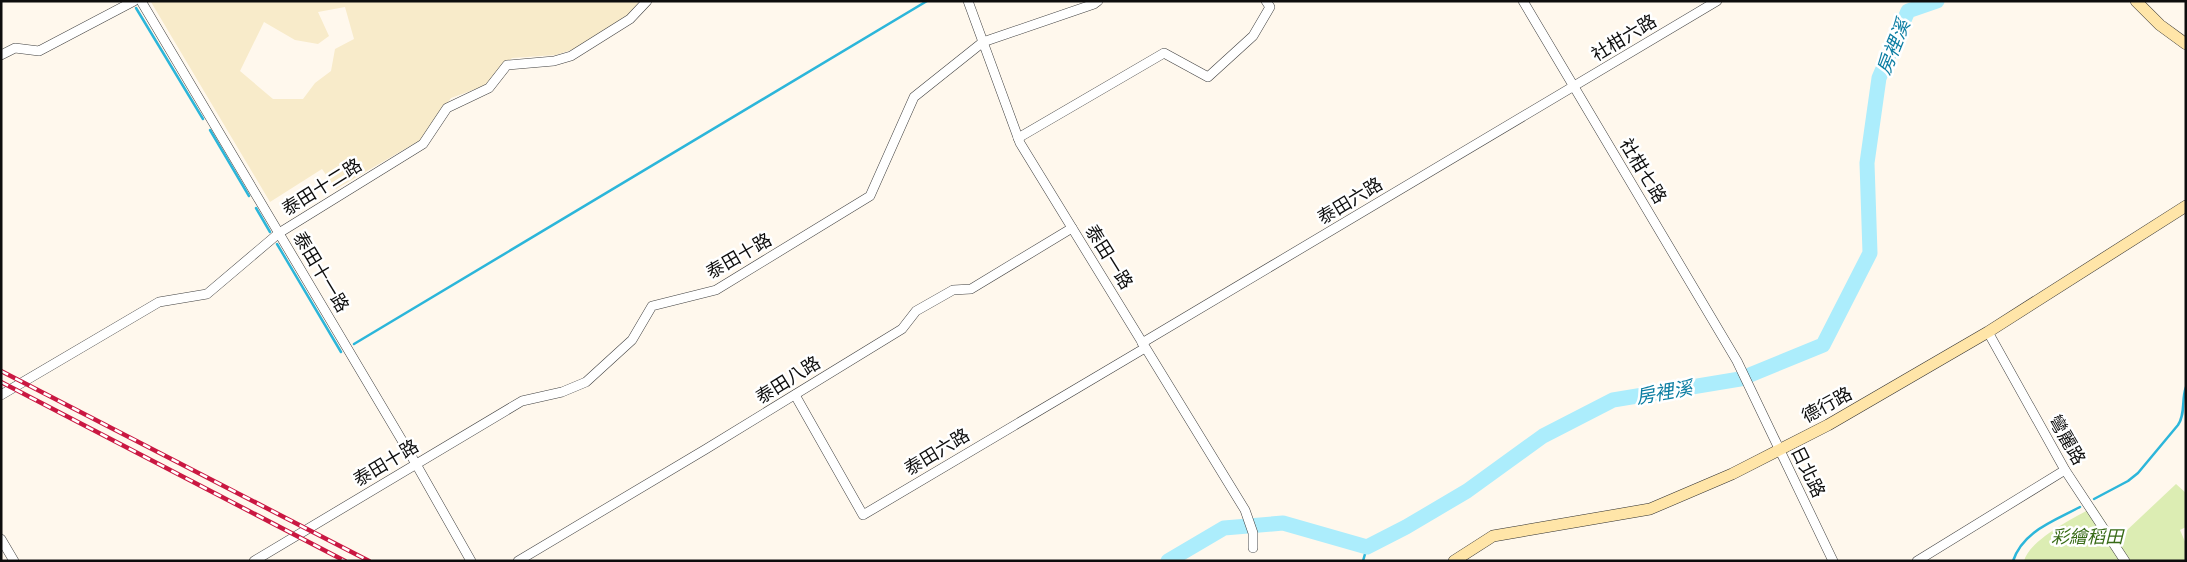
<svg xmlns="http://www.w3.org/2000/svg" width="2187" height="562" viewBox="0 0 2187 562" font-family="Merriweather,'Noto Sans TC',serif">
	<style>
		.farmland { fill: #f8ebca; fill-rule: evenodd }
		.green { fill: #dcedb3 }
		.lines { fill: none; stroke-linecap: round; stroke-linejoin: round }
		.stream { stroke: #2cb6da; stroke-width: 2.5 }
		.river { stroke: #acedfc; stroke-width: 15 }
		.street-casing { stroke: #404040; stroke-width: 10 }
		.secondary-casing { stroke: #2f2f2f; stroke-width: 12 }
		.street { stroke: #fff; stroke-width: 9 }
		.secondary { stroke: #ffe5a8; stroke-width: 11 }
		.rail-casing { stroke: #ca1842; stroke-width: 4.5 }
		.rail { stroke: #fff; stroke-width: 2.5; stroke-dasharray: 8; stroke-linecap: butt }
		.labels { text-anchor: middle; stroke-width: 5; stroke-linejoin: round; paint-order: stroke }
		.street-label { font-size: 18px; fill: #0d0d0d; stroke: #fff }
		.park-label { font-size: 18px; font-style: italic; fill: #386b17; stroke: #fff }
		.water-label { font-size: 19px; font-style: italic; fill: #0b7da2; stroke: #fff }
	</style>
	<rect width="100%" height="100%" fill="#fff8ed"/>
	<path class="farmland" d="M643,1L627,17L577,48L556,55L512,58L484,86L451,98L422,139L336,189L322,169L270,202L151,2ZM345,7L354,39L335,49L331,71L315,83L303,99H273L240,71L264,22L295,40L318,44L329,36L318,12Z"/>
	<path class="green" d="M2176,484L2186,493V527L2180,530L2186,544V561H2024C2030,539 2076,517 2095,506L2115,537L2125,532Z"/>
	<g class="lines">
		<g class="stream">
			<polyline points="136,8 203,119"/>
			<polyline points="210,130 249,196"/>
			<polyline points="256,208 270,232"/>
			<polyline points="277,244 341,352"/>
			<polyline points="354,344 927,1"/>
			<path d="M2094,499L2128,481L2138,473L2178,425C2186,413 2181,400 2186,387"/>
			<polyline points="1363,561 1367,547"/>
			<path d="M2013,561C2023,531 2054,521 2080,507"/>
		</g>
		<polyline class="river" points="1168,561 1224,528 1283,523 1367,547 1406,527 1467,491 1543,436 1613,400 1740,379 1823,345 1870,253 1867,163 1879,78 1908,11 1937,1"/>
		<defs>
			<g id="street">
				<polyline points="141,1 416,464 471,561"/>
				<polyline points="968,1 1020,143 1245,510 1253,533 1253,548"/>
				<polyline points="1523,1 1737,361 1833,561"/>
				<polyline points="1,55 15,48 39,51 134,1"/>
				<polyline points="1018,138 1164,53 1208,77 1253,36 1270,7 1266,1"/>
				<polyline points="1988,332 2065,470 2125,561"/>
				<polyline points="1142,343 1717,1"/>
				<polyline points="1,395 159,302 207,294 279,233 423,144 447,108 489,88 507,65 554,61 571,56 630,19 647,1"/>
				<polyline points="795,395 863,515 1145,348"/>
				<polyline points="1,539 14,561"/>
				<polyline points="254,561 522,401 562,392 586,382 632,340 652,306 716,290 870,196 914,97 983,42 1094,4 1098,1"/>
				<polyline points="518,561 706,449 902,329 916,311 953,290 971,289 1072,228"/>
				<polyline points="1917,561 2065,470"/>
			</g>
			<g id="secondary">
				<polyline points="2136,1 2160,25 2186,44"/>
				<polyline points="1454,561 1493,536 1650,509 1732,474 1828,425 1988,332 2186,206"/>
			</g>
		</defs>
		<use href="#street" class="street-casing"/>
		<use href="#secondary" class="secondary-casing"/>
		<use href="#street" class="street"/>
		<use href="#secondary" class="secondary"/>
		<defs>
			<g id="rail">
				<polyline points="1,371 369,561"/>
				<polyline points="1,382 345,561"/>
			</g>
		</defs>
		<use href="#rail" class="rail-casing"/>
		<use href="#rail" class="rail"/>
	</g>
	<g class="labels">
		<g class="street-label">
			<text transform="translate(1624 38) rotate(-31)" y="6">社柑六路</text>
			<text transform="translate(1643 171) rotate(59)" y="6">社柑七路</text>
			<text transform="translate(322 187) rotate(-32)" y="6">泰田十二路</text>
			<text transform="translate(1350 201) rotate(-31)" y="6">泰田六路</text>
			<text transform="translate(739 256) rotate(-30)" y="6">泰田十路</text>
			<text transform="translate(1109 257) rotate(58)" y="6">泰田一路</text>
			<text transform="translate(321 272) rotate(59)" y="6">泰田十一路</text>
			<text transform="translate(788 380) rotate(-32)" y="6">泰田八路</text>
			<text transform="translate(1827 405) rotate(-29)" y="6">德行路</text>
			<text transform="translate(2067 440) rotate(60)" y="6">彎麗路</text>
			<text transform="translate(937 452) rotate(-31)" y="6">泰田六路</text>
			<text transform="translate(386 463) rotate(-31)" y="6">泰田十路</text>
			<text transform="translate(1808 472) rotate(64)" y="6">日北路</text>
		</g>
		<g class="park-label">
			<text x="2087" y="543">彩繪稻田</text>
		</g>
		<g class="water-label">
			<text transform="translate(1893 47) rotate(-68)" y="7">房裡溪</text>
			<text transform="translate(1664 392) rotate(-10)" y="7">房裡溪</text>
		</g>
	</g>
	<rect width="2187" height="562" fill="none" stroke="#0d0d0d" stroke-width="5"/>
</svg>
